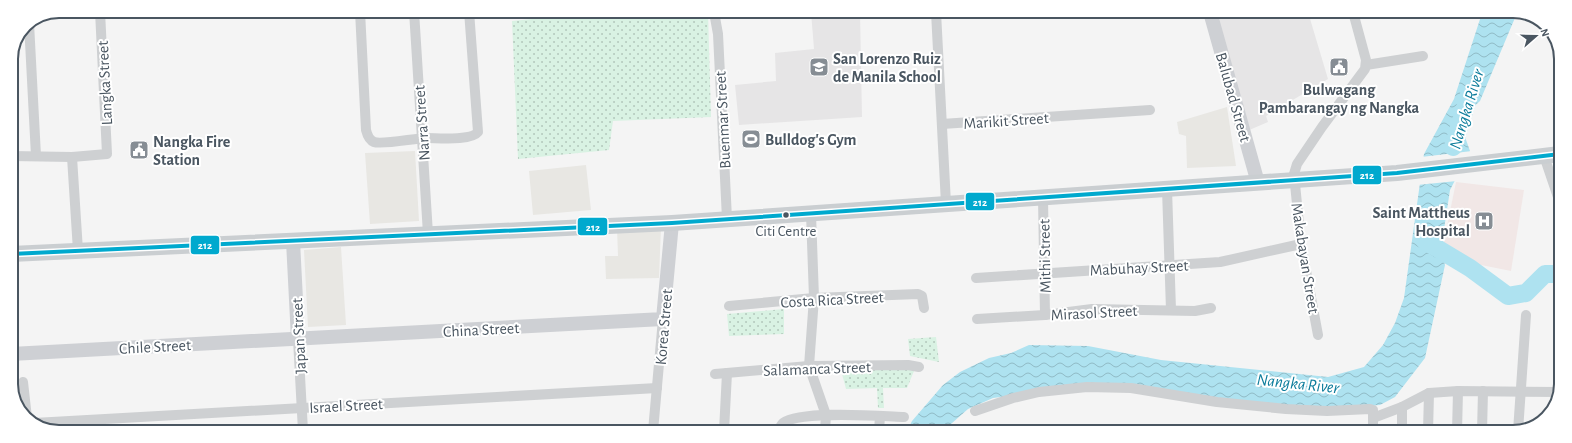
<svg xmlns="http://www.w3.org/2000/svg" width="1572" height="443" viewBox="0 0 1572 443" font-family="'Alegreya Sans',sans-serif">
	<style>
		.commercial { fill: #e8e7e3 }
		.education { fill: #e6e5e6 }
		.medical { fill: #f1e7e6 }
		.grass { fill: url(#grass-dots) }
		.water { fill: url(#water-waves) }
		.pier { fill: #f4f4f4 }
		.lines { fill: none; stroke-linecap: round; stroke-linejoin: round }
		.river { stroke: #aee2f0; stroke-width: 18 }
		.street { stroke: #ced0d2; stroke-width: 10 }
		.secondary { stroke: #ced0d4; stroke-width: 14 }
		.primary { stroke: #caced1; stroke-width: 16 }
		.bus-1-casing { stroke: #fff; stroke-width: 7 }
		.bus-1 { stroke: #00a9ce; stroke-width: 4 }
		.bus-dot { fill: #4a5661; stroke: #fff; stroke-width: 1.5 }
		.labels { text-anchor: middle; stroke-width: 4; stroke-linejoin: round; paint-order: stroke }
		.bus-label { font-size: 15px; fill: #4a5661; stroke: #fff }
		.poi-label { font-size: 16px; font-weight: bold; fill: #4a5661; stroke: #fff; text-anchor: start }
		.street-label { font-size: 16px; fill: #4a5661; stroke: #fff }
		.water-label { font-size: 17px; font-style: italic; fill: #0c7c9b; stroke: #fff }
		.rim { fill: none; stroke: #4a5661; stroke-width: 2 }
		.line-badge { stroke: #fff; stroke-width: 1.5 }
		.badge-label { font-size: 11px; text-anchor: middle; font-weight: bold; fill: #fff }
	</style>
	<defs>
		<pattern id="grass-dots" width="8" height="8" patternUnits="userSpaceOnUse"><rect width="8" height="8" fill="#d9f2e3"/><path d="M2 2h.1M6 6h.1" fill="none" stroke="#b2c7bb" stroke-width="1.8" stroke-linecap="round"/></pattern>
		<pattern id="water-waves" width="16" height="10" patternUnits="userSpaceOnUse"><rect width="16" height="10" fill="#aee2f0"/><path d="M0 5q4-4 8 0t8 0" fill="none" stroke="#90bac6"/></pattern>
	</defs>
	<rect width="100%" height="100%" fill="#f4f4f4"/>
	<g class="commercial">
		<polygon points="1227,107 1236,166 1187,168 1186,136 1179,134 1177,122"/>
		<polygon points="415,151 419,221 370,224 365,153"/>
		<polygon points="586,165 591,210 533,215 529,171"/>
		<polygon points="661,227 659,278 606,279 605,256 618,256 617,228"/>
		<polygon points="341,247 346,325 308,327 304,250"/>
	</g>
	<g class="education">
		<polygon points="811,12 860,12 862,117 739,125 735,85 776,81 775,53 814,49"/>
		<polygon points="1216,12 1308,12 1328,79 1266,116 1268,122 1247,131"/>
	</g>
	<polygon class="medical" points="1456,182 1524,190 1511,271 1451,259 1442,251"/>
	<g class="grass">
		<polygon points="602,12 708,12 711,117 613,121 609,150 518,159 512,21"/>
		<polygon points="784,309 784,334 729,336 727,314"/>
		<polygon points="936,337 939,362 910,356 908,339"/>
		<polygon points="907,368 914,371 907,388 883,388 884,408 878,408 877,388 846,389 841,370"/>
	</g>
	<polygon class="water" points="1482,13 1517,13 1480,101 1459,120 1470,151 1450,190 1441,249 1445,265 1425,358 1395,397 1380,405 1328,409 1245,408 1109,383 993,398 968,409 943,431 907,431 912,421 943,385 960,372 989,358 1011,353 1029,345 1088,346 1161,360 1328,377 1364,367 1383,345 1395,323 1404,298 1424,154 1454,99"/>
	<polygon class="pier" points="1472,151 1457,181 1417,185 1421,157"/>
	<g class="lines">
		<g class="river">
			<polyline points="1453,147 1469,95"/>
			<polyline points="1425,241 1470,268 1508,296 1526,293 1545,274 1560,274"/>
		</g>
		<g class="street">
			<path d="M360,11L366,130C367,134 369,140 374,142C382,145 416,138 427,138C439,138 471,141 478,132L469,11"/>
			<polyline points="414,11 428,234"/>
			<polyline points="714,12 718,34 727,219"/>
			<polyline points="936,12 946,204"/>
			<polyline points="29,23 36,156"/>
			<polyline points="1366,65 1423,56"/>
			<polyline points="942,124 1150,110"/>
			<polyline points="11,156 72,157 107,154 100,11"/>
			<polyline points="1544,156 1560,203"/>
			<polyline points="72,157 78,251"/>
			<polyline points="1167,189 1171,310"/>
			<polyline points="1043,198 1045,315"/>
			<polyline points="811,214 814,298 809,366 826,415 825,431"/>
			<polyline points="976,278 1220,262 1301,244"/>
			<polyline points="729,306 814,298 918,294 922,296 924,308"/>
			<polyline points="977,319 1045,315 1092,309 1195,311 1211,308"/>
			<polyline points="1318,335 1301,244 1294,174 1297,164 1322,127 1365,69 1366,60 1353,12"/>
			<polyline points="298,339 303,431"/>
			<polyline points="715,374 809,366 908,365 919,367"/>
			<polyline points="23,382 27,418"/>
			<polyline points="1402,407 1402,432"/>
			<polyline points="975,411 1013,398 1039,392 1087,387 1131,388 1217,402 1286,409 1327,411 1370,409 1373,410 1373,432"/>
			<polyline points="1373,418 1402,407 1429,393 1458,391 1559,392"/>
			<polyline points="34,423 657,388"/>
			<polyline points="653,431 663,319"/>
			<polyline points="724,431 727,373"/>
			<path d="M778,431C779,429 781,425 783,423C800,410 880,416 904,417"/>
			<polyline points="879,431 880,416"/>
			<polyline points="1518,431 1526,315"/>
			<polyline points="1428,432 1429,393"/>
			<polyline points="1457,432 1458,391"/>
			<polyline points="1482,432 1483,391"/>
		</g>
		<g class="secondary">
			<polyline points="1210,12 1258,183"/>
			<polyline points="293,241 298,339"/>
			<polyline points="11,354 663,319 672,223"/>
		</g>
		<polyline class="primary" points="11,254 672,223 1397,173 1560,154"/>
		<defs>
			<polyline id="bus-1" points="11,254 672,223 1397,173 1560,154"/>
		</defs>
		<use href="#bus-1" class="bus-1-casing"/>
		<use href="#bus-1" class="bus-1"/>
	</g>
	<defs>
		<symbol id="school-square" viewBox="-11 -11 22 22"><rect x="-9" y="-9" width="18" height="18" rx="4" fill="#868d94" stroke="#fff"/><path d="M0-5L7-2L0 1L-7-2ZM-4 1L0 2.5L4 1V4Q0 6-4 4Z" fill="#fff"/></symbol>
		<symbol id="civic-square" viewBox="-11 -11 22 22"><rect x="-9" y="-9" width="18" height="18" rx="4" fill="#868d94" stroke="#fff"/><path d="M-.6-6.5H3V-4.5H.6V-3L4-1V1h2V6H-6V1h2V-1L-.6-3ZM-1.2 2.5V6h2.4V2.5Z" fill="#fff"/></symbol>
		<symbol id="stadium-square" viewBox="-11 -11 22 22"><rect x="-9" y="-9" width="18" height="18" rx="4" fill="#868d94" stroke="#fff"/><path d="M0-5a6.5 5 0 1 0 0 10a6.5 5 0 1 0 0-10ZM-3.5-1.8h7v3.6h-7Z" fill="#fff"/></symbol>
		<symbol id="hospital-square" viewBox="-11 -11 22 22"><rect x="-9" y="-9" width="18" height="18" rx="4" fill="#868d94" stroke="#fff"/><path d="M-5-5h3v3.5h4V-5h3V5h-3V1.5h-4V5h-3Z" fill="#fff"/></symbol>
	</defs>
	<g fill-rule="evenodd">
		<use href="#school-square" x="808" y="56" width="22" height="22"/>
		<use href="#civic-square" x="1328" y="56" width="22" height="22"/>
		<use href="#stadium-square" x="740" y="128" width="22" height="22"/>
		<use href="#civic-square" x="128" y="139" width="22" height="22"/>
		<use href="#hospital-square" x="1473" y="210" width="22" height="22"/>
	</g>
	<circle class="bus-dot" cx="786" cy="215" r="3.5"/>
	<g class="labels">
		<g class="bus-label">
			<text x="786" y="236">Citi Centre</text>
		</g>
		<g class="poi-label">
			<text x="833" y="64">San Lorenzo Ruiz<tspan x="833" dy="18">de Manila School</tspan></text>
			<text x="1339" y="95" text-anchor="middle">Bulwagang<tspan x="1339" dy="18">Pambarangay ng Nangka</tspan></text>
			<text x="765" y="145">Bulldog's Gym</text>
			<text x="153" y="147">Nangka Fire<tspan x="153" dy="18">Station</tspan></text>
			<text x="1470" y="218" text-anchor="end">Saint Mattheus<tspan x="1470" dy="18">Hospital</tspan></text>
		</g>
		<g class="street-label">
			<text transform="translate(104 83) rotate(-93)" y="6">Langka Street</text>
			<text transform="translate(1234 97) rotate(74)" y="6">Balubad Street</text>
			<text transform="translate(722 120) rotate(-93)" y="6">Buenmar Street</text>
			<text transform="translate(1006 120) rotate(-4)" y="6">Marikit Street</text>
			<text transform="translate(421 123) rotate(-94)" y="6">Narra Street</text>
			<text transform="translate(1044 256) rotate(-91)" y="6">Mithi Street</text>
			<text transform="translate(1306 258) rotate(81)" y="6">Makabayan Street</text>
			<text transform="translate(1139 267) rotate(-3)" y="6">Mabuhay Street</text>
			<text transform="translate(832 299) rotate(-3)" y="6">Costa Rica Street</text>
			<text transform="translate(1094 312) rotate(-3)" y="6">Mirasol Street</text>
			<text transform="translate(663 327) rotate(-85)" y="6">Korea Street</text>
			<text transform="translate(481 329) rotate(-3)" y="6">China Street</text>
			<text transform="translate(298 336) rotate(-93)" y="6">Japan Street</text>
			<text transform="translate(155 346) rotate(-3)" y="6">Chile Street</text>
			<text transform="translate(817 368) rotate(-2)" y="6">Salamanca Street</text>
			<text transform="translate(346 405) rotate(-3)" y="6">Israel Street</text>
		</g>
		<g class="water-label">
			<text transform="translate(1466 109) rotate(-73)" y="6">Nangka River</text>
			<text transform="translate(1298 383) rotate(6)" y="6">Nangka River</text>
		</g>
	</g>
	<path d="M0 0H1572V443H0ZM59 18H1513A41 41 0 0 1 1554 59V384A41 41 0 0 1 1513 425H59A41 41 0 0 1 18 384V59A41 41 0 0 1 59 18Z" fill="#fff" fill-rule="evenodd"/>
	<path class="rim" d="M59 18H1513A41 41 0 0 1 1554 59V384A41 41 0 0 1 1513 425H59A41 41 0 0 1 18 384V59A41 41 0 0 1 59 18Z"/>
	<g class="line-badge">
		<rect x="1352" y="165" width="30" height="20" rx="4" fill="#00a9ce"/>
		<rect x="965" y="192" width="30" height="19" rx="4" fill="#00a9ce"/>
		<rect x="577" y="217" width="31" height="19" rx="4" fill="#00a9ce"/>
		<rect x="190" y="235" width="30" height="20" rx="4" fill="#00a9ce"/>
	</g>
	<g class="badge-label">
		<text x="1367" y="179">212</text>
		<text x="980" y="206">212</text>
		<text x="593" y="231">212</text>
		<text x="205" y="249">212</text>
	</g>
	<g transform="translate(1536 36) rotate(70)" stroke="#ffffff" stroke-width="3" paint-order="stroke">
	<path d="M0-3L7 15L0 10L-7 15Z" fill="#4a5661"/>
	<text y="-6" font-size="11" font-weight="bold" text-anchor="middle" fill="#4a5661">N</text>
	</g>
</svg>
